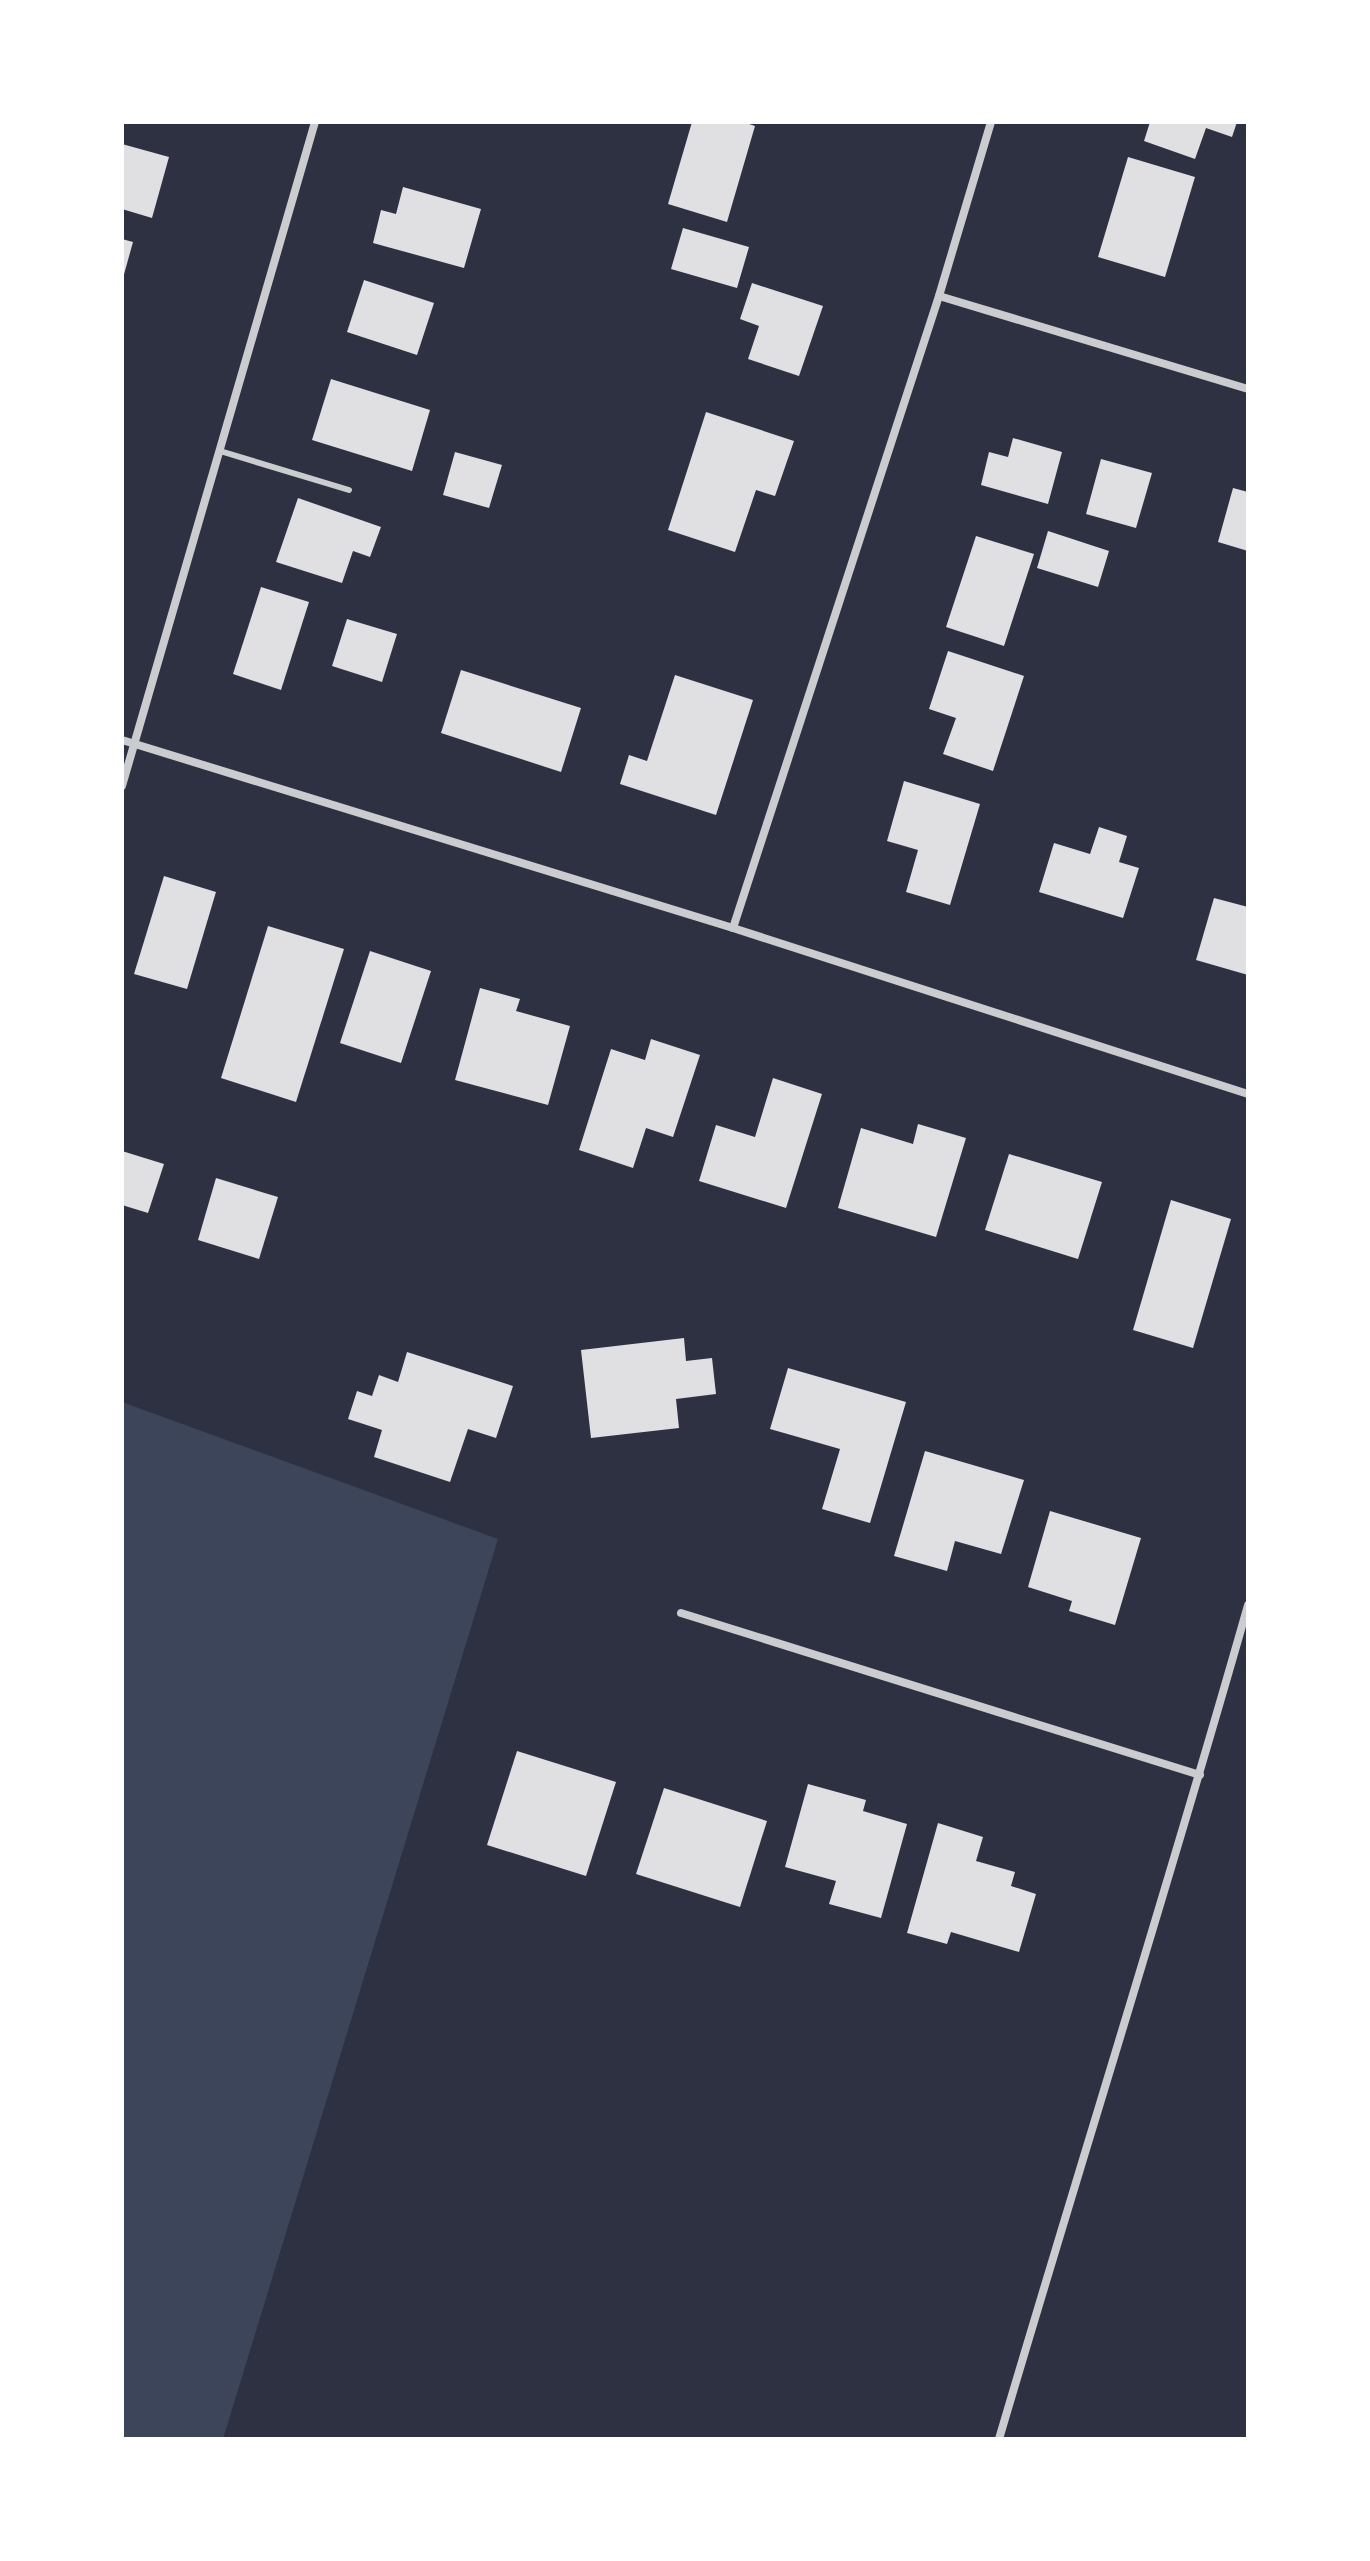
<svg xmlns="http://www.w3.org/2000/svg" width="1370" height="2561" viewBox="0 0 1370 2561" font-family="Barlow,sans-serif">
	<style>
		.green { fill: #3c4559 }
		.building { fill: #e0e0e3 }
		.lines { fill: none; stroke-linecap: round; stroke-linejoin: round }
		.service { stroke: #caccd0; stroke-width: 6 }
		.minor { stroke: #caccd0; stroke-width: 8 }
	</style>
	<rect width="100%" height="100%" fill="#2d3142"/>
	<polygon class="green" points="122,1402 498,1539 223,2439 122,2439"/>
	<g class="building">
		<polygon points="692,122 743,122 755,126 727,222 668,204"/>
		<polygon points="1150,122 1237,122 1232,137 1206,128 1195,159 1144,141"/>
		<polygon points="122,144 169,157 152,218 122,209"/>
		<polygon points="1128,157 1195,177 1165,277 1098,257"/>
		<polygon points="403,187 481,209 464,268 373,243 381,210 396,214"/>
		<polygon points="683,228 749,247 737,288 671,269"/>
		<polygon points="122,239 133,242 123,278 122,278"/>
		<polygon points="364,280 434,303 417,355 347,332"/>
		<polygon points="752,283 823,306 799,376 748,359 759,326 740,319"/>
		<polygon points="331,379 430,410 412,471 312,440"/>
		<polygon points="706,412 794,441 775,496 756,490 735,552 668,530"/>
		<polygon points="1013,438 1062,452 1048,504 981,485 989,452 1008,457"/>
		<polygon points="455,452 502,465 489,508 443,495"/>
		<polygon points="1101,459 1152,473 1136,528 1086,514"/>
		<polygon points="1233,488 1248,492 1248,551 1218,542"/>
		<polygon points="298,498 381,527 370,557 353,551 342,583 276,562"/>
		<polygon points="1048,531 1109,551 1098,587 1037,568"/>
		<polygon points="976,536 1034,554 1004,646 946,627"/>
		<polygon points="261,587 309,602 281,690 233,674"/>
		<polygon points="347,619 397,634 382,682 332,666"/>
		<polygon points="948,651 1024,676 993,771 943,754 956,718 929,709"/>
		<polygon points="461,670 581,708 561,772 441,733"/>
		<polygon points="675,675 753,700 716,815 620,784 629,755 647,761"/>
		<polygon points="904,781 980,804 950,905 906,892 918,850 887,841"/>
		<polygon points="1099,827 1127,836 1119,862 1139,868 1123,918 1039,892 1054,843 1090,854"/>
		<polygon points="164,876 216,892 187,989 134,974"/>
		<polygon points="1214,898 1248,907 1248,975 1196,960"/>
		<polygon points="268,926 344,949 296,1102 221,1078"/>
		<polygon points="370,951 431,971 401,1063 340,1043"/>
		<polygon points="480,988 520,999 516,1011 570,1026 548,1105 455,1080"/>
		<polygon points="651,1039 700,1055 673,1137 646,1128 633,1168 579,1150 611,1049 645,1060"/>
		<polygon points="773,1078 822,1094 786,1208 699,1181 716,1125 755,1137"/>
		<polygon points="918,1124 966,1138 936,1237 838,1208 861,1128 913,1144"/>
		<polygon points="122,1151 164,1164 148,1213 122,1205"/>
		<polygon points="1009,1154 1102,1182 1078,1259 985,1230"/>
		<polygon points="216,1178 278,1197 259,1259 198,1240"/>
		<polygon points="1171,1200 1231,1219 1193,1348 1133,1330"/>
		<polygon points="684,1338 686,1361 712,1358 716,1394 676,1399 679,1428 591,1438 581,1350"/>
		<polygon points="407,1352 513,1386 496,1438 468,1429 450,1482 374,1457 382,1430 348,1419 357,1391 372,1396 379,1375 398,1382"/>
		<polygon points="788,1368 906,1402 870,1523 822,1509 840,1449 770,1429"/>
		<polygon points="925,1451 1024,1480 1001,1554 955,1541 947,1571 894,1556"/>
		<polygon points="1050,1511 1141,1538 1115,1625 1069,1611 1072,1601 1028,1587"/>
		<polygon points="517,1751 616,1782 586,1876 487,1845"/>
		<polygon points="808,1784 866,1800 863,1811 907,1824 881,1918 829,1904 836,1881 785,1867"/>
		<polygon points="664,1788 767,1821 740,1907 636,1874"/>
		<polygon points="938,1823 983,1837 976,1861 1015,1872 1011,1886 1036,1894 1019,1952 951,1932 947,1944 907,1933"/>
	</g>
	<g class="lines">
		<polyline class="service" points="220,451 349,490"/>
		<g class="minor">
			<polyline points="939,296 1248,389"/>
			<polyline points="122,740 733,928 1248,1094"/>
			<polyline points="122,786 315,122"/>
			<polyline points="733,928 939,296 991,122"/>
			<polyline points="681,1613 1200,1775"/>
			<path d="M999,2439C1081,2161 1169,1884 1248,1605"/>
		</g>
	</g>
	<rect width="1370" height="2561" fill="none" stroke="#ffffff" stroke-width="248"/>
</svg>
